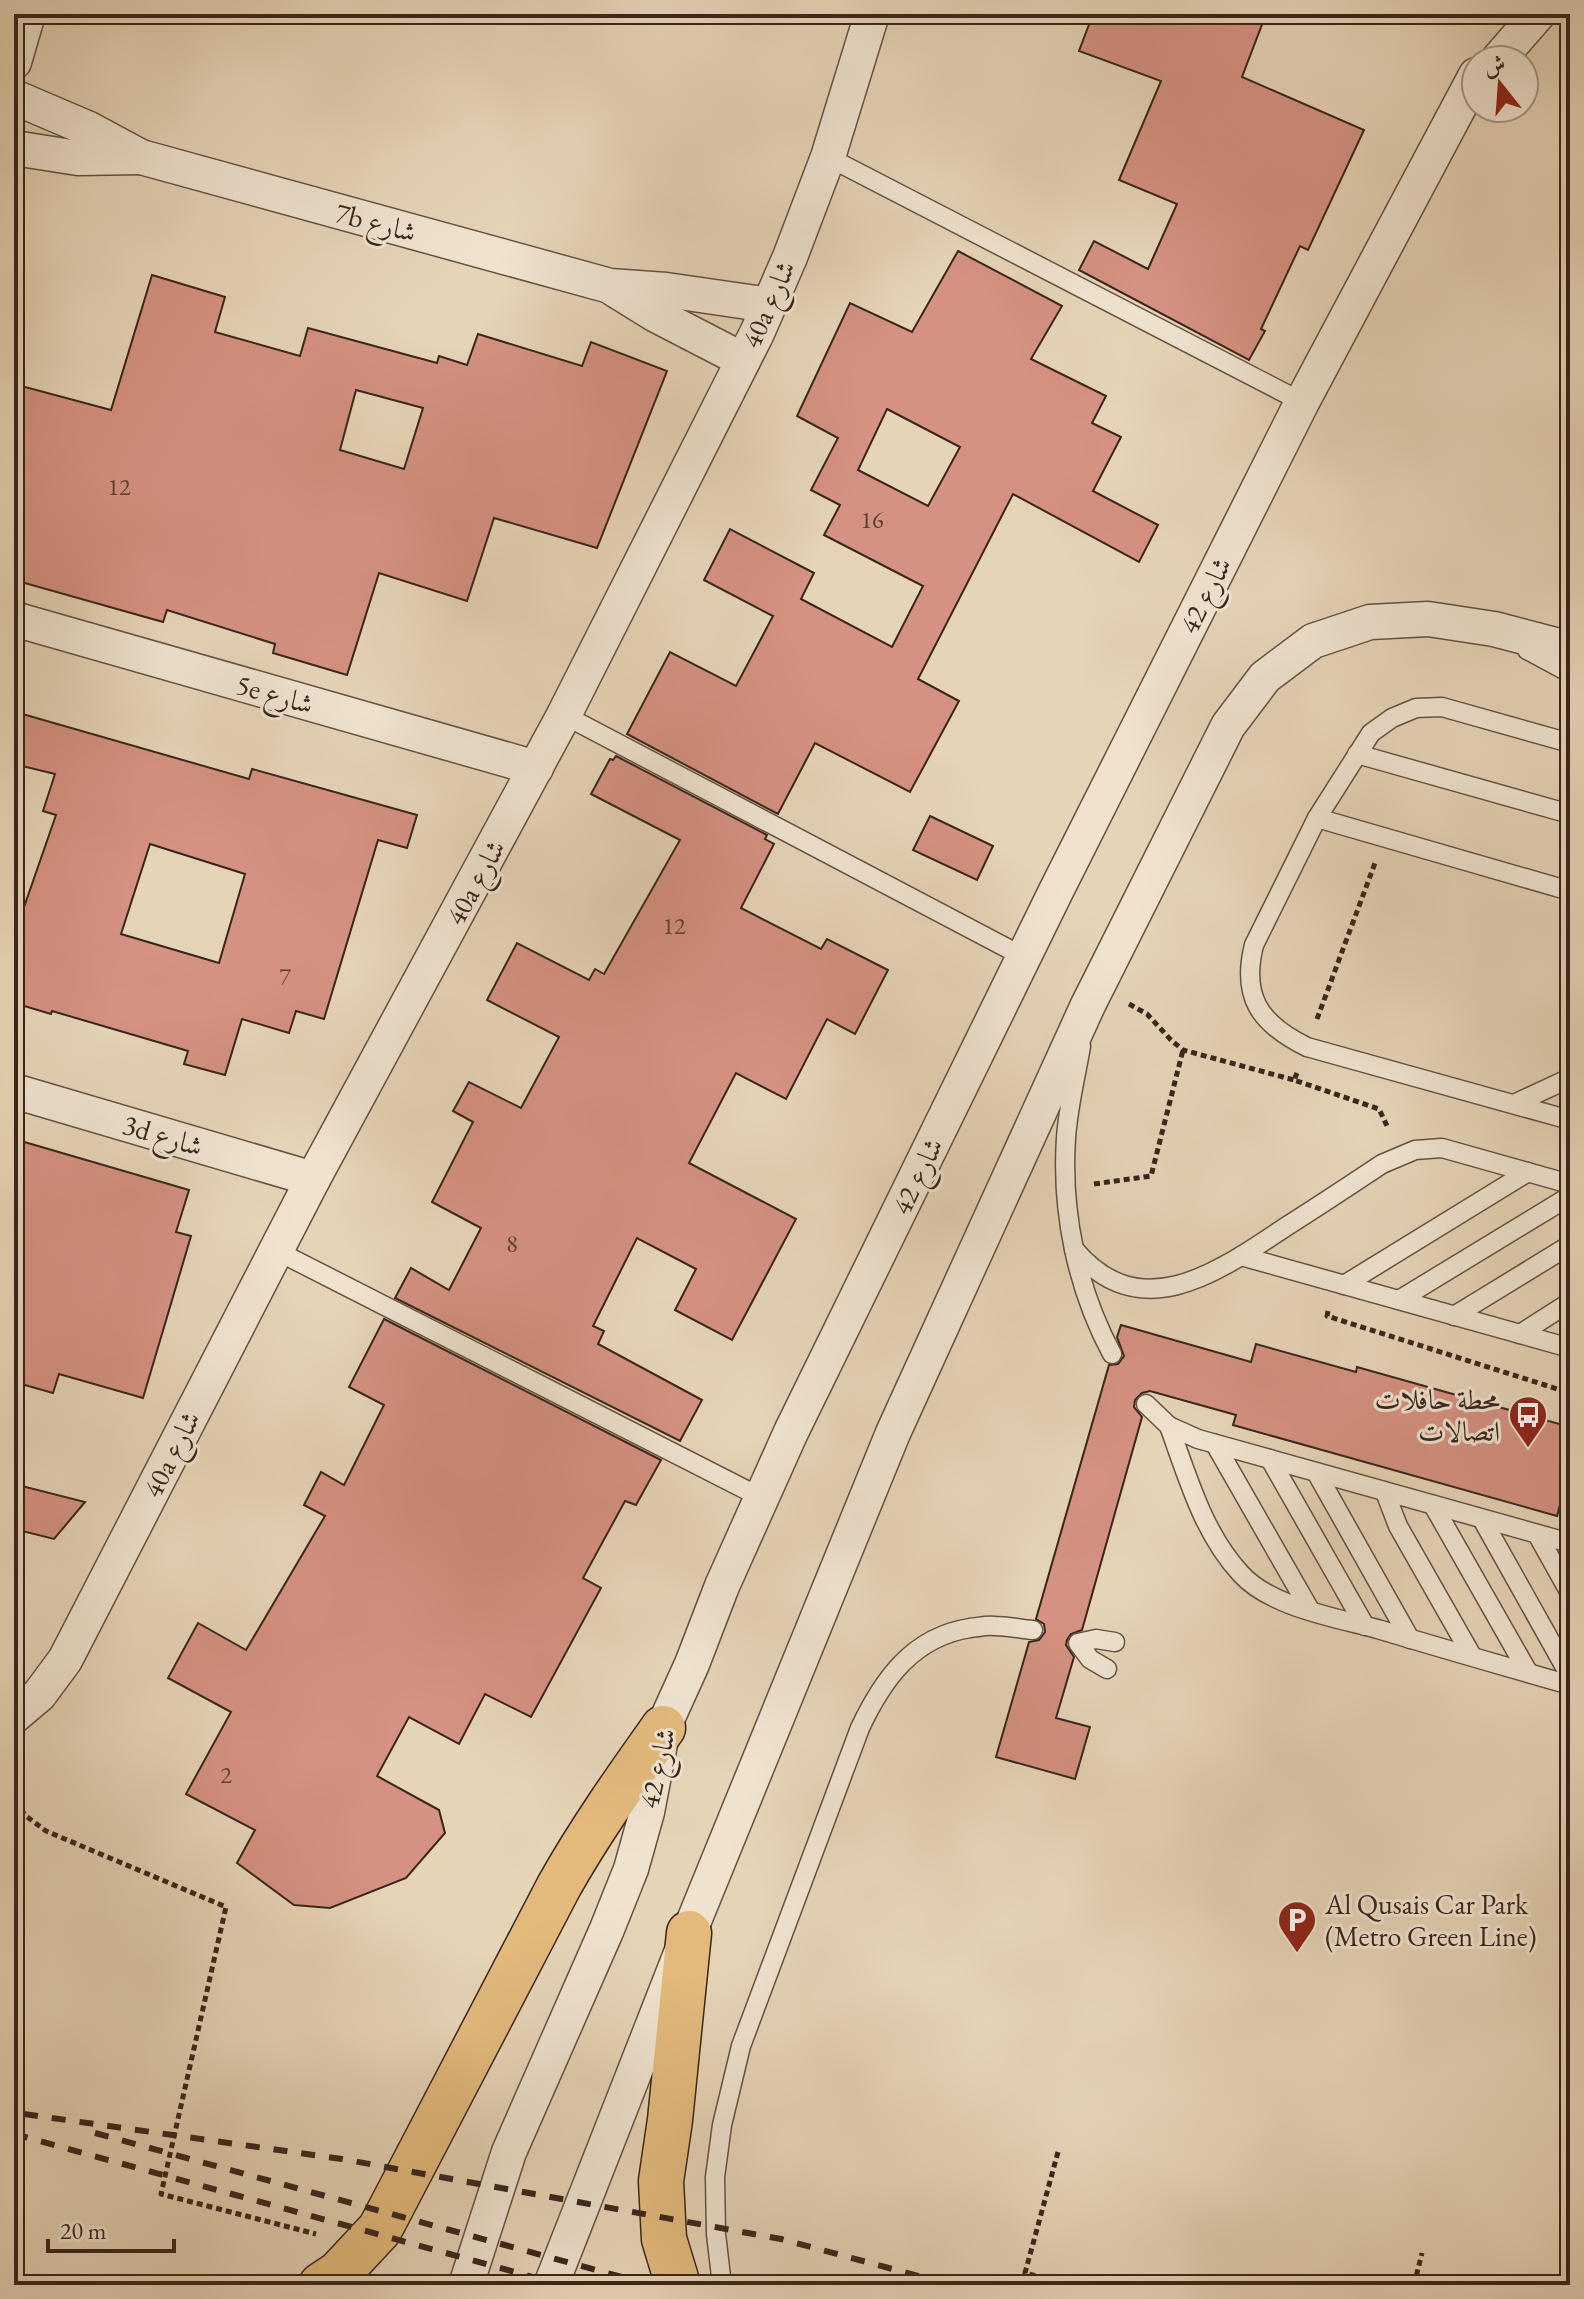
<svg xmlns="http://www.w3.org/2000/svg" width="1584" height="2299" viewBox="0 0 1584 2299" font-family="'EB Garamond',Amiri,serif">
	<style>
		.building { fill: #d59181; stroke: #39251c; stroke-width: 2; fill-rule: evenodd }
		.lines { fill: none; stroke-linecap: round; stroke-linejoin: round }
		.lane-casing { stroke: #645143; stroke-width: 21 }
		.street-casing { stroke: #645143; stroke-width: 37 }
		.primary-casing { stroke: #39251c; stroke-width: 47 }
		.path { stroke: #39251c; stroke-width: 5; stroke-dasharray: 6 4; stroke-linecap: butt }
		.lane { stroke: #efe3d0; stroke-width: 18 }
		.street { stroke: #efe3d0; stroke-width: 34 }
		.primary { stroke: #e3ba7c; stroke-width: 44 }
		.rail { stroke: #39251c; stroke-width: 6; stroke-dasharray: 14 14; stroke-linecap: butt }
		.labels { text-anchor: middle; stroke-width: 6; stroke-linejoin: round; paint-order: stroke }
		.number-label { font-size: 24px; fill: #604035 }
		.street-label { font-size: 28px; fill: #39251c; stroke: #efe3d0 }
		.poi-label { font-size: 28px; fill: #39251c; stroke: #efe3d0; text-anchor: end }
	</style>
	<rect width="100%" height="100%" fill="#e6d4b7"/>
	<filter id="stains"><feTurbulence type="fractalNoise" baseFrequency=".0025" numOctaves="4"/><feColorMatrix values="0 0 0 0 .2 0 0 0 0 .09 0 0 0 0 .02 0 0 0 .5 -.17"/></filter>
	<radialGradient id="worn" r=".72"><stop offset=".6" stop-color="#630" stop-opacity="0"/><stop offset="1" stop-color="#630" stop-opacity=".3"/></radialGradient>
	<g class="building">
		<polygon points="1093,14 1266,14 1242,77 1364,130 1308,250 1300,246 1261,329 1265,331 1249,360 1079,270 1094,241 1148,269 1177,204 1119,180 1161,81 1079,51"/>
		<path d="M958,251L1062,306L1031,359L1106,396L1092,423L1121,437L1093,491L1158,525L1139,562L1013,494L918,679L959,701L910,792L815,743L778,814L627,734L670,652L736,686L773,616L704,580L730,529L814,573L801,599L892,647L923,586L824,535L840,505L811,490L838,438L797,416L850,303L912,332ZM887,409L960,447L928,506L858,470Z"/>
		<path d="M152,275L225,297L215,332L300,356L308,328L437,363L439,356L467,365L478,334L582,366L591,342L667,371L597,548L494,518L467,601L379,573L347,675L273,653L275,644L167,610L163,622L14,580V384L111,410ZM356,390L423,408L404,469L340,450Z"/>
		<path d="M19,713L249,779L252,769L417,815L407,848L378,840L324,1019L296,1011L289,1033L242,1019L225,1075L184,1064L188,1051L52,1011L51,1014L14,1003V928L20,906L24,907L56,815L43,811L55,774L14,764V735ZM150,844L245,874L219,963L121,934Z"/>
		<polygon points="616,756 767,835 765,839 774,844 741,908 821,949 827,939 888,970 855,1034 827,1019 786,1099 736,1073 689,1163 796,1219 732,1340 675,1310 696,1269 637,1238 593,1326 604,1331 598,1344 702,1400 680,1441 395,1298 411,1268 449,1290 481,1228 432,1202 473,1122 453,1111 469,1082 521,1108 559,1037 487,1000 517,943 589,980 595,969 604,974 680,840 591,794 610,759 613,760"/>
		<polygon points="930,816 993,846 977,880 913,850"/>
		<polygon points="14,1139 189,1190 176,1232 191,1236 143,1398 59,1374 53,1393 14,1382"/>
		<polygon points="384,1319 661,1460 636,1505 625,1501 583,1578 601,1588 531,1717 485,1694 459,1744 409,1717 377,1776 439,1810 445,1833 406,1878 330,1908 294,1905 237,1863 255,1830 186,1794 231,1712 168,1678 198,1623 246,1650 325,1516 304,1505 321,1472 344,1485 384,1405 349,1387"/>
		<polygon points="1121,1325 1251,1362 1256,1344 1356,1372 1357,1367 1570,1427 1570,1492 1564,1490 1557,1516 1233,1425 1236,1415 1150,1391 1142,1393 1135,1400 1134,1407 1142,1417 1082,1630 1071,1634 1067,1640 1066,1645 1074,1657 1056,1718 1090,1727 1075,1779 996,1757 1029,1642 1039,1640 1045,1632 1044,1624 1036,1619 1109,1365 1118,1364 1124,1356 1117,1337"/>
		<polygon points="14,1484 85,1502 54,1539 14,1529"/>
	</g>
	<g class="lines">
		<defs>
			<g id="lane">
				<polyline points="828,157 1302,402"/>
				<polyline points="1527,650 1570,673"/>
				<polyline points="564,715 1024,957"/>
				<path d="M1570,743L1442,707L1416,708L1392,718L1371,733L1317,818L1254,945C1241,997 1260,1024 1307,1047L1570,1120"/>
				<polyline points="1357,754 1570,814"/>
				<polyline points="1317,818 1570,891"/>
				<path d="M1081,1046C1076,1076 1068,1107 1066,1138C1061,1212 1077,1289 1112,1354"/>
				<polyline points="1514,1104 1570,1078"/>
				<path d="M1074,1249C1140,1328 1218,1272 1284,1228C1317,1207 1349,1186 1382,1164L1415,1150L1442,1148L1570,1184"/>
				<polyline points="277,1251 762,1498"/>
				<polyline points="1241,1256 1570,1348"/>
				<polyline points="1344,1285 1528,1172"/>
				<polyline points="1399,1300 1570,1196"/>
				<polyline points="1454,1316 1570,1245"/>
				<polyline points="1520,1334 1570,1302"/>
				<polyline points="1146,1404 1169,1426 1198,1439 1570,1543"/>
				<path d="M1169,1426C1188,1478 1203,1533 1241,1574C1272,1608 1339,1618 1381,1630C1444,1649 1507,1667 1570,1685"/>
				<polyline points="1215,1444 1310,1610"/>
				<polyline points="1270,1459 1365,1626"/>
				<polyline points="1316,1472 1410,1639"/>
				<polyline points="1385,1492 1398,1526 1472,1656"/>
				<polyline points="1433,1505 1528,1672"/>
				<polyline points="1482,1519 1570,1676"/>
				<polyline points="1537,1534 1570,1593"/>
				<polyline points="1107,1669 1090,1659 1078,1643 1096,1639 1115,1642"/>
				<path d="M722,2285L716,2234L715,2177L722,2125L741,2046L860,1728C883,1679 913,1637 970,1628C979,1627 987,1625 995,1626C1008,1626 1020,1629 1033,1630"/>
			</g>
			<g id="street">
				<polyline points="1498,60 1538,14"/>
				<polyline points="14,62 28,14"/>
				<polyline points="14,97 89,129 141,157 610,286 666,290 769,305"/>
				<polyline points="14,148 78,158 141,157"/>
				<polyline points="614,289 656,315 743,360"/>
				<polyline points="14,619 536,768"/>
				<polyline points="14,1091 313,1179"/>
				<polyline points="14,1716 39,1695 65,1660 313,1179 564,715 757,333 790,257 828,157 872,14"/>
				<polyline points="466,2285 509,2152 607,1929 631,1869 647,1812 663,1728 692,1664 722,1586 791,1432 1056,891 1302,402 1476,75"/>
				<polyline points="551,2285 689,1933 893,1433 1088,1005 1228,726 1265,677 1313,641 1370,622 1428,619 1494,629 1570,649"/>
			</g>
			<g id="primary">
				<path d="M321,2285L339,2273L380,2229L559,1886C590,1831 626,1780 663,1728"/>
				<polyline points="678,2285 664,2239 661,2181 670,2120 689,1933"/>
			</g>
		</defs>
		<use href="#lane" class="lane-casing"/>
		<use href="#street" class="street-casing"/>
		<use href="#primary" class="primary-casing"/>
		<g class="path">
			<polyline points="1129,1004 1147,1014 1171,1040 1183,1050 1294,1080"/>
			<polyline points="1317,1019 1375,863"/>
			<polyline points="1297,1073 1294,1080 1379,1109 1388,1128"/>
			<polyline points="1094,1184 1151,1176 1183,1050"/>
			<polyline points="1328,1311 1327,1316 1570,1393"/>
			<polyline points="14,1802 26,1816 46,1831 226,1907 161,2194 316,2234"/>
			<polyline points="1058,2152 1025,2273 1070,2285"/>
			<polyline points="1414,2285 1422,2253"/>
		</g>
		<use href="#lane" class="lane"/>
		<use href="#street" class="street"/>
		<use href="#primary" class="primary"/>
		<g class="rail">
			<polyline points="24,2114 342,2159 781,2239 952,2285"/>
			<polyline points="95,2133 651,2285"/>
			<polyline points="14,2134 562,2285"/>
		</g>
	</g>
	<defs>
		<symbol id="bus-pin" viewBox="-11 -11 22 30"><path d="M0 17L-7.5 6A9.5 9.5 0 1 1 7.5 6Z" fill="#8f2418" stroke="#efe3d0"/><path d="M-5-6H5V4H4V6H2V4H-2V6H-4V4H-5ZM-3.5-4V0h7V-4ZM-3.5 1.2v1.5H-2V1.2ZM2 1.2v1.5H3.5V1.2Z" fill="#fff"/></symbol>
		<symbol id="parking-pin" viewBox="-11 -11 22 30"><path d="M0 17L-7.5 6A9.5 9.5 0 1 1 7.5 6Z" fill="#8f2418" stroke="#efe3d0"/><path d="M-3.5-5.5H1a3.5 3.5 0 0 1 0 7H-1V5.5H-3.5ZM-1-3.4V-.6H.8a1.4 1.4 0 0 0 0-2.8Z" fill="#fff"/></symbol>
	</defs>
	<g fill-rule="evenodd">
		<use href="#bus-pin" x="1506" y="1393" width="44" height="60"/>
		<use href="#parking-pin" x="1275" y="1898" width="44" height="60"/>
	</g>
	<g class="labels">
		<g class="number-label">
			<text x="119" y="495">12</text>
			<text x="872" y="528">16</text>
			<text x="674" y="934">12</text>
			<text x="285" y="985">7</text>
			<text x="512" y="1252">8</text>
			<text x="226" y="1783">2</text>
		</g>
		<g class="street-label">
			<text transform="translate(376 222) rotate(15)" y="10">7b شارع</text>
			<text transform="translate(768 304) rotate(-66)" y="10">40a شارع</text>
			<text transform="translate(1205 595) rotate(-63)" y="10">شارع 42</text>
			<text transform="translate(275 694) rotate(16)" y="10">5e شارع</text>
			<text transform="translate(475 882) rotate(-61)" y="10">40a شارع</text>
			<text transform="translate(163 1135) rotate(17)" y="10">3d شارع</text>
			<text transform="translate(917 1176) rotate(-64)" y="10">شارع 42</text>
			<text transform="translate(171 1454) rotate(-63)" y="10">40a شارع</text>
			<text transform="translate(657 1768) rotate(-77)" y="10">شارع 42</text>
		</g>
		<g class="poi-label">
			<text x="1500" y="1409">محطة حافلات<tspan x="1500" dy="32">اتصالات</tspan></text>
			<text x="1325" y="1914" text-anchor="start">Al Qusais Car Park<tspan x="1325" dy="32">(Metro Green Line)</tspan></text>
		</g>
	</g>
	<rect width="1584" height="2299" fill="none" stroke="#e6d4b7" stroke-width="48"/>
	<rect x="16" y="16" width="1552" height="2267" fill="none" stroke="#39251c" stroke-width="4"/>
	<rect x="24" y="24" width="1536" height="2251" fill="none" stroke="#39251c" stroke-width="2"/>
	<g transform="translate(1500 84) rotate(343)"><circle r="38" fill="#efe3d0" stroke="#a69788" stroke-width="2"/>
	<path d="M0-6L14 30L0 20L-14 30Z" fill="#8f2418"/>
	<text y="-12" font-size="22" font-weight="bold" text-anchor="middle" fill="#39251c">ش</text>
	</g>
	<path d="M48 2239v12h126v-12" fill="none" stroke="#39251c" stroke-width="4"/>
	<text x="60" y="2239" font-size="24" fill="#39251c" stroke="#efe3d0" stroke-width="6" paint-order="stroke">20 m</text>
	<rect width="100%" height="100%" filter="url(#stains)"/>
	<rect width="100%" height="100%" fill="url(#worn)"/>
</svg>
